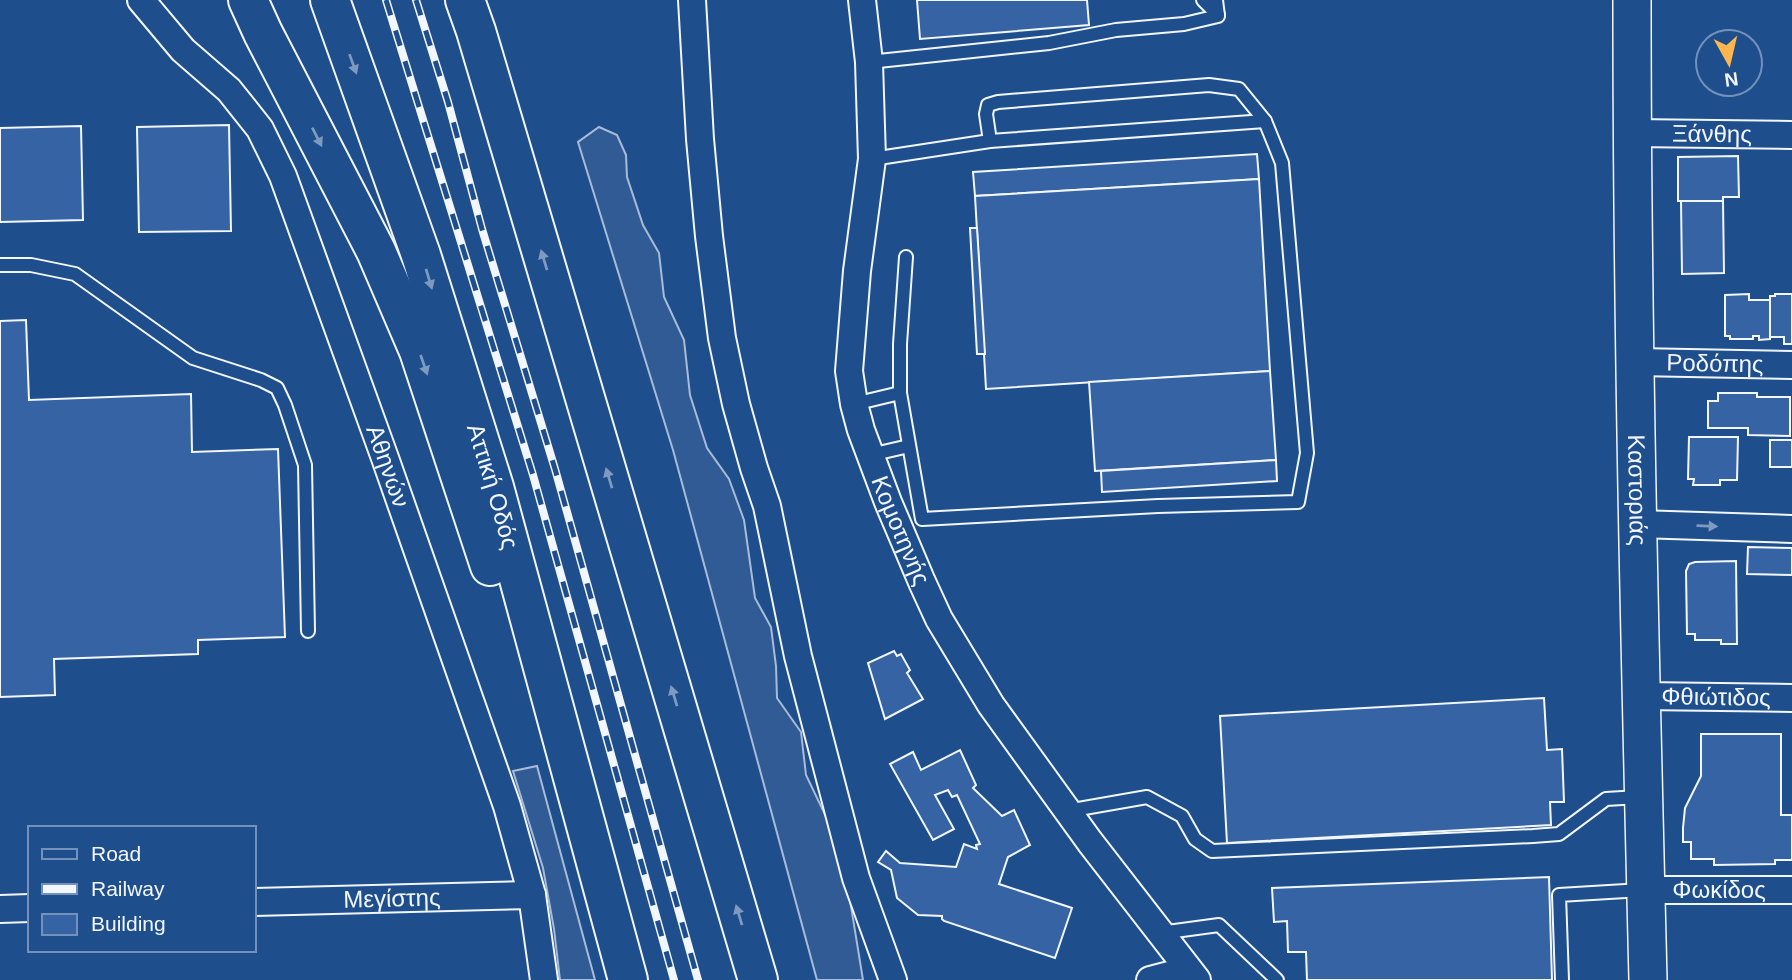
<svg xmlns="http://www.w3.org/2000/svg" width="1792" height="980" viewBox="0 0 1792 980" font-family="Arial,sans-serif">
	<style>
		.built { fill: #305b95; stroke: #a8bbd7; stroke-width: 2 }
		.building { fill: #3563a3; stroke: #f2f6ff; stroke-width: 2 }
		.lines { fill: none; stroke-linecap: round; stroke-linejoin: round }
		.lane-casing { stroke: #f2f6ff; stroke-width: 16 }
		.street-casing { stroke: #f2f6ff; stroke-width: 30 }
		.secondary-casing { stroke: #f2f6ff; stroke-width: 40 }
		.highway-casing { stroke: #f2f6ff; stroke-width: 42 }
		.lane { stroke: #1f4e8c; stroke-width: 12 }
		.street { stroke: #1f4e8c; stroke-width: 26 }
		.secondary { stroke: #1f4e8c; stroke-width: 37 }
		.highway { stroke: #1f4e8c; stroke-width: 38 }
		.rail-casing { stroke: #f2f6ff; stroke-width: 8 }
		.rail { stroke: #1f4e8c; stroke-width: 5; stroke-dasharray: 16; stroke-linecap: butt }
		.oneway { fill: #7e9ac0 }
		.labels { text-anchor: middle; stroke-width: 5; stroke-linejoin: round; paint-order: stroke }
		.street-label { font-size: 24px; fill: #f2f6ff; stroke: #1f4e8c }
	</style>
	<rect width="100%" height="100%" fill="#1f4e8c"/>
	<g class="built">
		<polygon points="599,127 617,135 626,155 627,177 643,225 659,253 664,297 684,340 690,395 707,448 729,479 744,520 755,598 771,627 776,666 777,698 801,732 806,775 831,827 849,894 863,980 817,980 673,450 578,142"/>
		<polygon points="537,766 595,980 560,980 554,929 543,868 513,771"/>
	</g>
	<g class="building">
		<polygon points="917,0 1087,0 1089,25 920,39"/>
		<polygon points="229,125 231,231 139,232 137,127"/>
		<polygon points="81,126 83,220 0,222 0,128"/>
		<polygon points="1257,154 1259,179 975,196 973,172"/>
		<polygon points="1738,156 1739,197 1723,197 1723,201 1678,201 1678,157"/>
		<polygon points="1259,179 1270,371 986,389 975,196"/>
		<polygon points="1681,201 1723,201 1724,273 1682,274"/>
		<polygon points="970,228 977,228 985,354 977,354"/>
		<polygon points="1749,294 1749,300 1770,300 1770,339 1759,340 1759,336 1753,336 1753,339 1730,339 1730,336 1725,336 1725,295"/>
		<polygon points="1775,294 1792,294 1792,344 1784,344 1784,337 1770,337 1770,296 1775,296"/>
		<polygon points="26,320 29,400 191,394 192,452 278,449 285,637 198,640 198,654 54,659 55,695 0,697 0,321"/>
		<polygon points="1270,371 1276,460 1095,471 1089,382"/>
		<polygon points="1718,393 1757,393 1757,397 1790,397 1790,436 1748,435 1748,428 1708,428 1708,401 1718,401"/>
		<polygon points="1689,437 1738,437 1737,480 1720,480 1720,485 1693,485 1694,479 1688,479"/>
		<rect x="1770" y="440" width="22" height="27"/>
		<polygon points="1276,460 1277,481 1102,492 1101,471"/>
		<polygon points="1748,547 1792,548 1792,575 1747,574"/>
		<polygon points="1736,561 1737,644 1721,644 1721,640 1695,640 1695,634 1687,634 1686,571 1689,564 1695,562"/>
		<polygon points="894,651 897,656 901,654 910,670 907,673 923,699 885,719 868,663"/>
		<polygon points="1544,698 1547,750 1562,749 1564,802 1550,802 1551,825 1227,843 1220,716"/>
		<polygon points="1701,734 1781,734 1781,815 1792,815 1792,860 1775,860 1775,864 1714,865 1714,859 1691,859 1691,842 1683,842 1683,828 1685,808 1701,776"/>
		<polygon points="960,750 976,785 973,788 1002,816 1014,810 1030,845 1008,857 999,884 1072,908 1055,958 944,921 942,919 942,916 918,915 897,898 891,870 878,862 886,851 900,863 956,867 964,844 977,849 976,845 980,844 957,795 952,797 948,790 935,795 954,829 933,840 890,764 913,752 921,770"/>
		<polygon points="1549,877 1552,980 1307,980 1306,952 1288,952 1287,921 1274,922 1272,888"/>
	</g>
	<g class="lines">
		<defs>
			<g id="lane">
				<polyline points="1203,0 1218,15"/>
				<polyline points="869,62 1049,43 1116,30 1184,24 1218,16 1216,0"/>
				<polyline points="872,159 990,141 1265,121"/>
				<polyline points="906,257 900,344 900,393 922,519 1158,506 1298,502 1307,453 1282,163 1265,121 1239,89 1209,85 998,102 988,105 986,114 990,141"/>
				<polyline points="0,265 31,265 75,274 193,358 261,380 277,388 285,405 305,465 308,631"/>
				<polyline points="854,404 900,393"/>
				<polyline points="870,455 909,446"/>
				<polyline points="1067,811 1147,797 1182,816 1195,839 1212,851 1533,836 1559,834 1606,799 1639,797"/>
				<polyline points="1160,933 1219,925 1277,980"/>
				<polyline points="1562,980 1559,895 1642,890"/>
			</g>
			<g id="street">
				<path id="s1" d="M141,0L183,50L229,90L260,129L283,176L385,458L507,806L532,895L544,980"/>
				<polyline points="692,0 700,139 709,236 722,338 736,404 754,468 767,506 798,656 856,878 893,980"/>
				<path id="s2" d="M862,0L869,62L872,159L857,271L849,371L854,404L861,430L888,502L922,582L939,619L991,705L1090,842L1197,980"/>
				<path id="s3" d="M1632,133L1792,135"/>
				<path id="s4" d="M1636,362L1792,365"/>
				<polyline points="1638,524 1792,529"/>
				<path id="s5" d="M1641,696L1792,698"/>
				<path id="s6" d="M1645,890H1792"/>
				<path id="s7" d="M254,902L532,895"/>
				<polyline points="0,909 30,908"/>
				<polyline points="1150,980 1188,970"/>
			</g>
			<g id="secondary">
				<path id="s8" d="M1632,0C1632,327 1640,653 1648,980"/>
			</g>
			<g id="highway">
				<polyline points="248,0 263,33 376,251 419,351 490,566"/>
				<path id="s9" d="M330,0L421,255L494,487L628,980"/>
				<polyline points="465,0 476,31 758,980"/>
			</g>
		</defs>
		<use href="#lane" class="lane-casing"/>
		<use href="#street" class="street-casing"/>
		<use href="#secondary" class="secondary-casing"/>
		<use href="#highway" class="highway-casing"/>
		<use href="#lane" class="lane"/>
		<use href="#street" class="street"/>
		<use href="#secondary" class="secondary"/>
		<use href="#highway" class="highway"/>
		<defs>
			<g id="rail">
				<polyline points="386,0 533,475 674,980"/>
				<polyline points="416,0 448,102 482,229 555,469 698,980"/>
			</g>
		</defs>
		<use href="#rail" class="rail-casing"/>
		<use href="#rail" class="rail"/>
	</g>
	<defs><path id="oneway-solid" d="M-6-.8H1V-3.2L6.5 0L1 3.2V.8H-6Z" transform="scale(1.75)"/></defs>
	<g class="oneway">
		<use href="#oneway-solid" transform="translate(353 64) rotate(70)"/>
		<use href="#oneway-solid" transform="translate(317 137) rotate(63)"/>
		<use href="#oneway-solid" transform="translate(544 260) rotate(-107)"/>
		<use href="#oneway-solid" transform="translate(429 279) rotate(73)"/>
		<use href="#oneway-solid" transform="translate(424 365) rotate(71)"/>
		<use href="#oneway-solid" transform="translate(609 478) rotate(-107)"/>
		<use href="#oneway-solid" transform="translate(1707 526) rotate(2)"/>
		<use href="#oneway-solid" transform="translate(674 696) rotate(-107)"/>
		<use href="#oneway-solid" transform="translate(739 915) rotate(-107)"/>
	</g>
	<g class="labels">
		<g class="street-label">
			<text dy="8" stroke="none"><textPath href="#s3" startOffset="80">Ξάνθης</textPath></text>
			<text dy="8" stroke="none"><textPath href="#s4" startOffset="79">Ροδόπης</textPath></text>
			<text dy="8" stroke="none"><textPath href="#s1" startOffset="537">Αθηνών</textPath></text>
			<text dy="8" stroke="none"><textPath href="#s9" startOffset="513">Αττική Οδός</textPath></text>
			<text dy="8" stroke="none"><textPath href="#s8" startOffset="490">Καστοριάς</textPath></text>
			<text dy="8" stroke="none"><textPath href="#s2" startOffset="541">Κομοτηνής</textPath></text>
			<text dy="8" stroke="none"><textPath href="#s5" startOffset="75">Φθιώτιδος</textPath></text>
			<text dy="8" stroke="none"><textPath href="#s6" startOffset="74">Φωκίδος</textPath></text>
			<text dy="8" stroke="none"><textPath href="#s7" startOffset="138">Μεγίστης</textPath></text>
		</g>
	</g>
	<rect x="28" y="826" width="228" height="126" fill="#1f4e8c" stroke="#7391ba" stroke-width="2"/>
	<rect x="42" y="849" width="35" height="10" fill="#1f4e8c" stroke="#7391ba" stroke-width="2"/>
	<text x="91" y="861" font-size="21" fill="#f2f6ff">Road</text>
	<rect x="42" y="884" width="35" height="10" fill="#f2f6ff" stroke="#7391ba" stroke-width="2"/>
	<text x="91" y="896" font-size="21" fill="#f2f6ff">Railway</text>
	<rect x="42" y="914" width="35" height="21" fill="#3563a3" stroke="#7391ba" stroke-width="2"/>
	<text x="91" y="931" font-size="21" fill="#f2f6ff">Building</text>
	<g transform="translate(1729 63) rotate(172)"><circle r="33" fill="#1f4e8c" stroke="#7391ba" stroke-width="2"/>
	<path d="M0-5L12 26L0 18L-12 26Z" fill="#ffb74d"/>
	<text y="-10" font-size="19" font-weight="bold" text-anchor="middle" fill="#f2f6ff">N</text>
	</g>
</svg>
